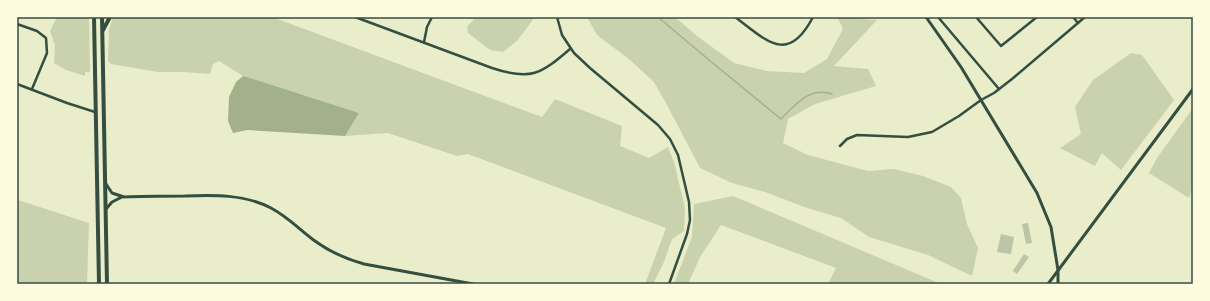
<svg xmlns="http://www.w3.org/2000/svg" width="1210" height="301" viewBox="0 0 1210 301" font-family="Figtree,sans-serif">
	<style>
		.green { fill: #cad2ad }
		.water { fill: #a3b18a }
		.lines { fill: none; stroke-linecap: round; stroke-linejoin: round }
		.stream { stroke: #a3b18a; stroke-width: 1.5 }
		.building { fill: #bcc5a7 }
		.minor { stroke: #344e41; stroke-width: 2.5 }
		.tertiary { stroke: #344e41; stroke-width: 3 }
		.trunk { stroke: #344e41; stroke-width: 4 }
		.neatline { fill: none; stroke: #344e41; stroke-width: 1.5 }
	</style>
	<rect width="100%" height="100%" fill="#e9edc9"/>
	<g class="green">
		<polygon points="57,17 89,17 90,72 85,72 85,76 66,70 54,63 55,45 50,31"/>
		<polygon points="113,17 272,17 542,117 555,99 622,126 620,146 649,158 668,147 674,162 685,208 684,231 672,239 664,262 655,280 654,284 645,284 666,228 468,154 457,156 388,133 345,136 359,113 243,76 219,61 213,64 210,74 183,72 158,72 111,64 108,61 109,29"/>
		<polygon points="476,17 535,17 517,41 503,52 490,50 468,33 467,27"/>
		<polygon points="587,17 675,17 697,36 734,63 767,71 804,73 827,59 843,29 837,17 877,20 834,66 868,69 876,86 815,104 788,119 783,143 808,155 868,171 894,169 923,176 951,187 961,198 967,224 978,248 972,276 928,255 869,237 841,218 807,208 765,192 732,183 700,168 666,103 654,82 629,59 597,35"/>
		<polygon points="1131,53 1142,55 1174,100 1121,170 1102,153 1095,166 1060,148 1081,134 1075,107 1093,80"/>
		<polygon points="1193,108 1193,185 1189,198 1149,173 1157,158"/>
		<polygon points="733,196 941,284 828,284 836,268 721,225 700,257 688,284 674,284 692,237 694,204"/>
		<polygon points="18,200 89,223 87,284 17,284"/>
	</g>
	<polygon class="water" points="243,76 250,78 359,113 345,136 247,130 233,133 228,121 229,97 236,82"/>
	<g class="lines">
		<path class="stream" d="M658,17L709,60L781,119C795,105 810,86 832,94"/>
	</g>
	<g class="building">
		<polygon points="1028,223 1032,243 1026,244 1022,224"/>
		<polygon points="1001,234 1014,237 1011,254 997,252"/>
		<polygon points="1024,254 1029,257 1017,274 1013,271"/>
	</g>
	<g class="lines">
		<g class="minor">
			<path d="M355,17L492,68C531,81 541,74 570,49"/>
			<polyline points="557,17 562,35 574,53 590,68 658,125 670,139 678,155 689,202 690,220 687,234 669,284"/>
			<path d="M735,17C767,41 788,65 813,17"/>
			<polyline points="938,17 999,89"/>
			<polyline points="976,17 1001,46 1037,17"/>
			<polyline points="1073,17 1078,23"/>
			<polyline points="17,24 37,31 46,38 47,53 32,89"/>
			<polyline points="424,42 427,27 432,17"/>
			<polyline points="17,84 67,103 95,112"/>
			<polyline points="840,146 847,139 857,135 908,137 932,132 959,116 981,100 994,93 1012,79 1085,17"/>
		</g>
		<g class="tertiary">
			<polyline points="926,17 961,67 1037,193 1051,227 1058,270 1058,284"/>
			<path d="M106,184L112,193L124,197C144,196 164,196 185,196C214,195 244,194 271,208C288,217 300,230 315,241C330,252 346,259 364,264L473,284"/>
			<polyline points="106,209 112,202 122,197"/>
			<polyline points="1048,284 1193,89"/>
		</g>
		<g class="trunk">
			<polyline points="94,17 99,284"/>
			<polyline points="102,17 107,284"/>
			<polyline points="103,30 110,17"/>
		</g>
	</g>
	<rect width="1210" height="301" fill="none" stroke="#fefae0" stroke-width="36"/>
	<rect x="18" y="18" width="1174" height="265" class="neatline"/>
</svg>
